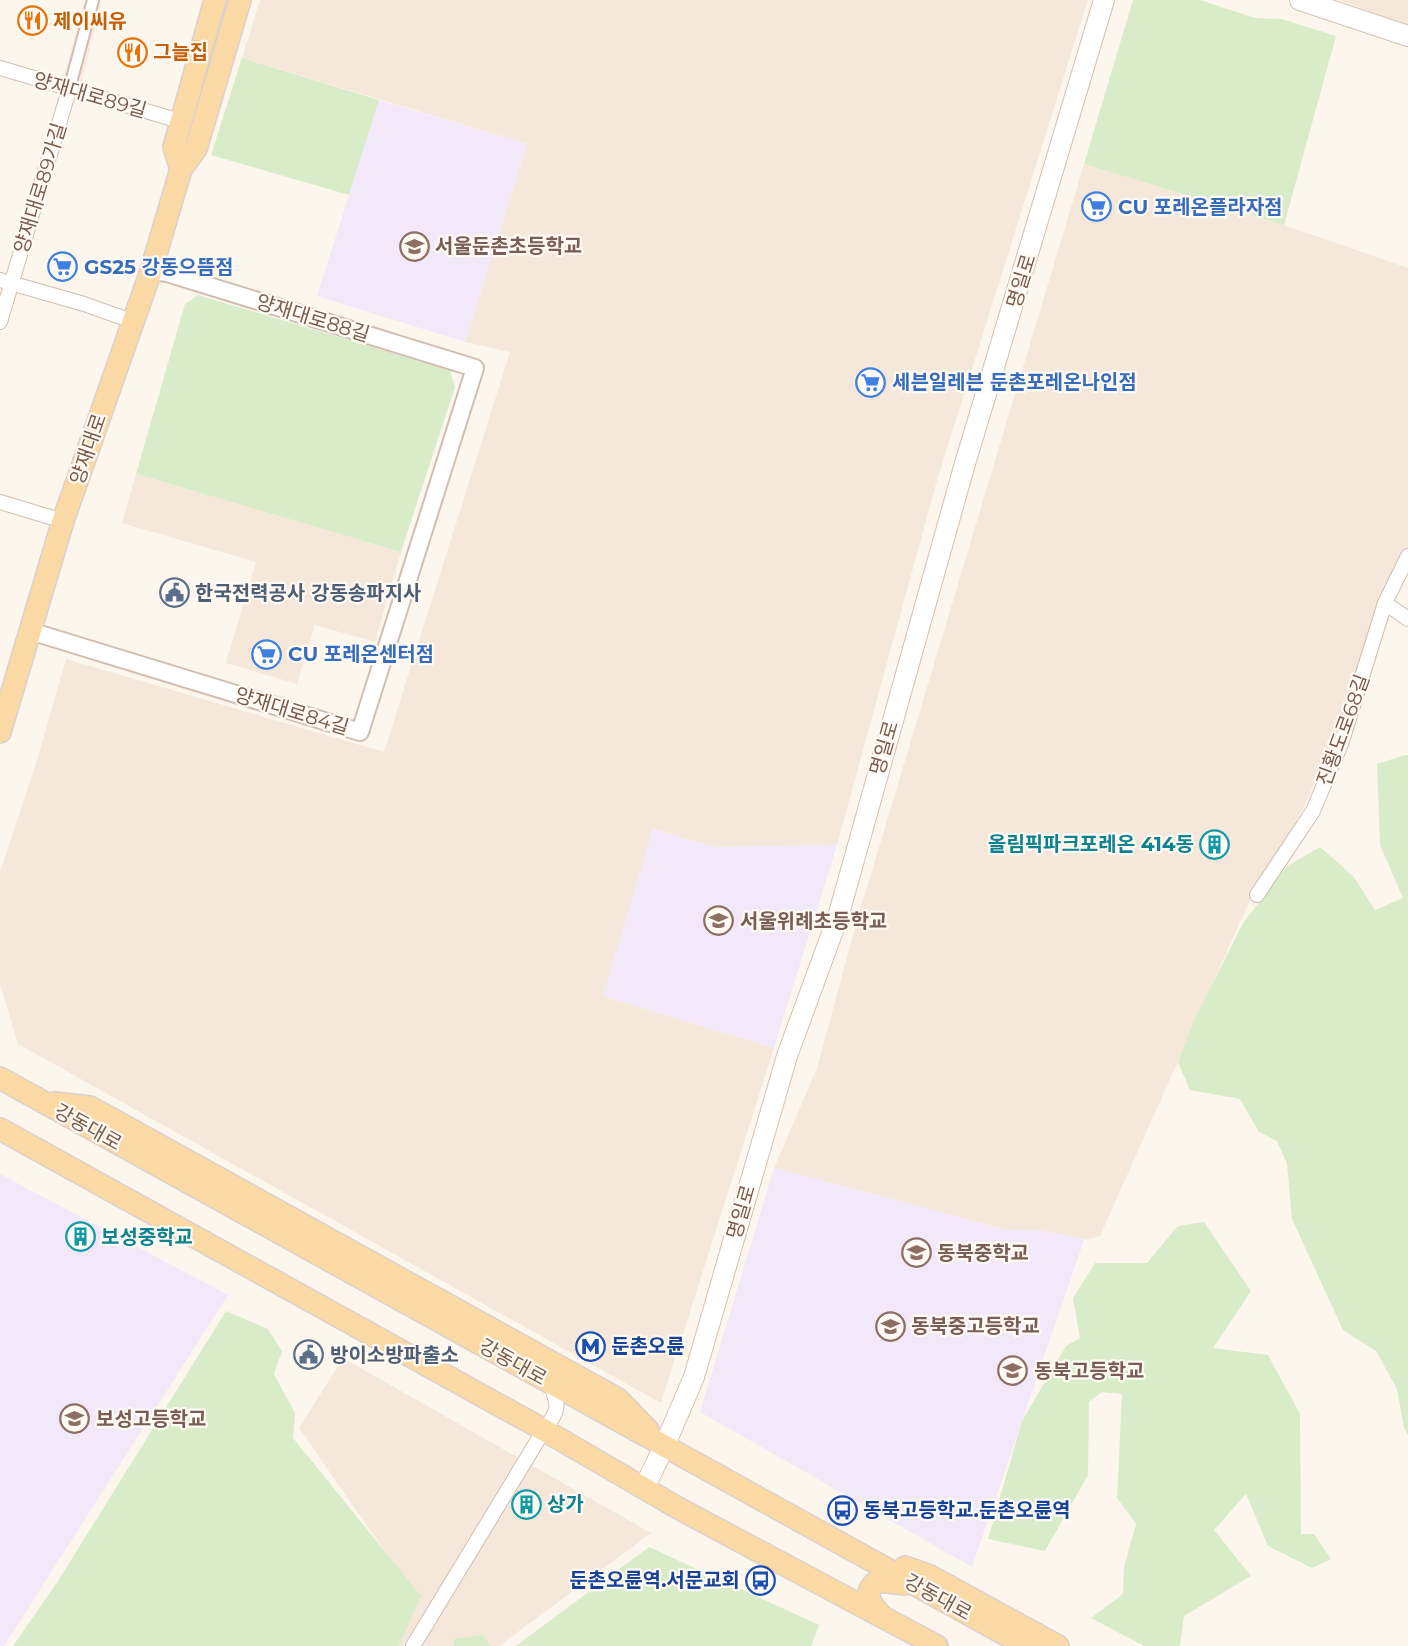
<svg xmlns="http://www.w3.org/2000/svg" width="1408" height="1646" viewBox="0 0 1408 1646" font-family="Montserrat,'Noto Sans KR',sans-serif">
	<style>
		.residential { fill: #f5e8da }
		.commercial { fill: #fde8e0 }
		.education { fill: #f3e8fa }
		.green { fill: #d8ecc9 }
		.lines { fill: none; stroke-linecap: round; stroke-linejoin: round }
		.pedestrian-casing { stroke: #d1beb0; stroke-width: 14 }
		.minor-casing { stroke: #d1beb0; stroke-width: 16 }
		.tertiary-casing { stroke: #d1beb0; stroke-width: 20 }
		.secondary-casing { stroke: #d6c0b0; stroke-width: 22 }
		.primary-casing { stroke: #dad1cd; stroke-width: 24 }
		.pedestrian { stroke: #fff; stroke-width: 10 }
		.minor { stroke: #fff; stroke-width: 14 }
		.tertiary { stroke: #fff; stroke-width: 16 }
		.secondary { stroke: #fff; stroke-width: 20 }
		.primary { stroke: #fbd9a5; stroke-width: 21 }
		.labels { text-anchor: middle; stroke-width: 4.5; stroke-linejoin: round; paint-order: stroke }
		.food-label { font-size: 20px; font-weight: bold; fill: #c56008; stroke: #fffaf3; text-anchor: start }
		.street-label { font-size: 20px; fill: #7a5c4d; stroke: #fffaf3 }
		.shop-label { font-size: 20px; font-weight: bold; fill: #366cbe; stroke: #fffaf3; text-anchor: start }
		.education-label { font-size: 20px; font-weight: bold; fill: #785e54; stroke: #fffaf3; text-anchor: start }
		.service-label { font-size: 20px; font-weight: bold; fill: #4e5e75; stroke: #fffaf3; text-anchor: start }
		.culture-label { font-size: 20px; font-weight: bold; fill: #0d838f; stroke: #fffaf3; text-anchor: start }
		.transit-label { font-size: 20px; font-weight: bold; fill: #164399; stroke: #fffaf3; text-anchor: start }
	</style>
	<rect width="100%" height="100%" fill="#fdf6ec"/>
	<g class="residential">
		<polygon points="260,0 1088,0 938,477 837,845 713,847 654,829 603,996 774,1048 661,1403 18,1044 0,984 0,872 37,760 66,659 384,752 510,352 465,342 527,144 242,58"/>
		<polygon points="1340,0 1408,0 1408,26"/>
		<polygon points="1084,164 1284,225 1408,268 1408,549 1382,604 1331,744 1304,807 1250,900 1100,1236 1084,1240 1066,1235 1042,1231 1007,1230 774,1168 817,1068 856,924"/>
		<polygon points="136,474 401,552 375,642 315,625 297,684 226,663 256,562 122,523"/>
		<polygon points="343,1358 651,1533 499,1646 388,1646 416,1596 299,1428"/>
	</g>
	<polygon class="commercial" points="85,0 102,0 79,92 61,87"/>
	<g class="education">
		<polygon points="379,100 527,144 465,342 317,296"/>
		<polygon points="653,829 713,847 837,845 774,1048 603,996"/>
		<polygon points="774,1168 1007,1230 1042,1231 1066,1235 1084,1240 972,1567 700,1412"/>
		<polygon points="0,1174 228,1295 4,1646 0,1646"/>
	</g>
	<g class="green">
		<polygon points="1133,0 1200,0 1255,18 1282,19 1336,36 1284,225 1084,164"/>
		<polygon points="242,58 379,100 349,195 211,155"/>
		<polygon points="198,295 450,370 455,387 401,552 136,474 185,304"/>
		<polygon points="1405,755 1408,755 1408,1435 1404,1428 1397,1389 1376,1351 1343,1330 1292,1219 1287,1164 1277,1141 1259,1132 1240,1099 1190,1090 1178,1062 1195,1019 1243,923 1287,866 1320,847 1354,877 1375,910 1403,898 1380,845 1377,764"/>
		<polygon points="1204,1222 1251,1291 1213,1348 1268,1355 1300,1414 1301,1534 1314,1534 1331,1559 1312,1568 1268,1546 1246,1494 1214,1530 1251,1576 1184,1616 1180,1646 1144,1646 1091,1618 1123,1594 1124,1567 1136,1524 1117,1498 1122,1394 1102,1392 1089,1402 1088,1475 1045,1551 988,1539 1022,1421 1066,1346 1080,1338 1073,1298 1095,1263 1147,1263 1178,1226"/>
		<polygon points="226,1311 268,1329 282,1351 274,1374 295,1413 293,1438 421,1596 399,1646 13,1646 58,1581"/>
		<polygon points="649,1547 819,1625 811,1646 516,1646"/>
		<polygon points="482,1635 491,1646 454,1646 454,1639"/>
	</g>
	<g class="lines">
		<defs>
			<polyline id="pedestrian" points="69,90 93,0"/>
			<g id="minor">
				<polyline points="0,68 180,121"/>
				<polyline points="0,280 84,304 132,321"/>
				<polyline points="0,322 69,90"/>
				<polyline points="0,502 63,521"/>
				<polyline points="1385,603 1408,619"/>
				<polyline points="1257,895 1313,811 1341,744 1385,603 1408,556"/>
				<path d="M413,1646L544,1430C560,1409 559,1407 550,1382"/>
			</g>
			<polyline id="tertiary" points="30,631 360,732 475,368 167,273 151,271"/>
			<g id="secondary">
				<polyline points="1300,0 1408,36"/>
				<polyline points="644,1488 664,1447 694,1377 787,1056 838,917 964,467 1104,0"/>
			</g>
			<g id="primary">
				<polyline points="181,169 174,147 215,0"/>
				<polyline points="0,732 63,521 151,271 181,169 196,149 240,0"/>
				<polyline points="0,1078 1026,1646"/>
				<polyline points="54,1103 90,1107 618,1399 648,1430"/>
				<polyline points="0,1129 544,1430 678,1508 937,1646"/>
				<polyline points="905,1567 930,1576 1058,1646"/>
				<path d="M882,1617C872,1604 861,1595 877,1581L906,1584"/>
			</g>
		</defs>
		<use href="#pedestrian" class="pedestrian-casing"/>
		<use href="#minor" class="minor-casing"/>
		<use href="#tertiary" class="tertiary-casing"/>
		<use href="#secondary" class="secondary-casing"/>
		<use href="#primary" class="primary-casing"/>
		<use href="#pedestrian" class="pedestrian"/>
		<use href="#minor" class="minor"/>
		<use href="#tertiary" class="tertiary"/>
		<use href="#secondary" class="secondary"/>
		<use href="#primary" class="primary"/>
	</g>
	<defs>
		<symbol id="restaurant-ring" viewBox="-11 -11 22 22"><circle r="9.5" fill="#fffaf3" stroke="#e8710a" stroke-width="1.5"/><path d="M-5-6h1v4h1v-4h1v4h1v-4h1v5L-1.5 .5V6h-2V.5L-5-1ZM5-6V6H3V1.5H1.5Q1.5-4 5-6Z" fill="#e8710a"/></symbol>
		<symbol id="supermarket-ring" viewBox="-11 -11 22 22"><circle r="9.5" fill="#fffaf3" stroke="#3f7fe0" stroke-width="1.5"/><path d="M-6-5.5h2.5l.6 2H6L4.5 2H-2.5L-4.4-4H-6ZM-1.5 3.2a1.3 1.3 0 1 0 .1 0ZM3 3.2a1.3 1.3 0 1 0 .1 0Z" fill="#3f7fe0"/></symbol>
		<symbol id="school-ring" viewBox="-11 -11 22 22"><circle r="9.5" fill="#fffaf3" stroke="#8d6e63" stroke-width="1.5"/><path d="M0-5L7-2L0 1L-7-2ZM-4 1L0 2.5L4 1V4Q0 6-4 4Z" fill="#8d6e63"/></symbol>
		<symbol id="civic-ring" viewBox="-11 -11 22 22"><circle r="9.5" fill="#fffaf3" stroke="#5c6f8a" stroke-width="1.5"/><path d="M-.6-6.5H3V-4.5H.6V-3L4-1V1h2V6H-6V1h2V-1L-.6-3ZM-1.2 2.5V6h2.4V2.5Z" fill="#5c6f8a"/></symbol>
		<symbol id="building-ring" viewBox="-11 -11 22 22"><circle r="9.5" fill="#fffaf3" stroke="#0f9aa8" stroke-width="1.5"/><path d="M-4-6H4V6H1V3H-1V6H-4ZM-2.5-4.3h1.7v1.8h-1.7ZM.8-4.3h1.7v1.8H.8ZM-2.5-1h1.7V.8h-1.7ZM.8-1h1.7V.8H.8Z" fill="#0f9aa8"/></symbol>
		<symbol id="metro-ring" viewBox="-11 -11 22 22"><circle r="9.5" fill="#fffaf3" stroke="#1a4fb4" stroke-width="1.5"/><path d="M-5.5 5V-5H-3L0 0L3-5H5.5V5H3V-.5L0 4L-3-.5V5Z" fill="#1a4fb4"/></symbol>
		<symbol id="bus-ring" viewBox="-11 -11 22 22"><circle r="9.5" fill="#fffaf3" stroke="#1a4fb4" stroke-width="1.5"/><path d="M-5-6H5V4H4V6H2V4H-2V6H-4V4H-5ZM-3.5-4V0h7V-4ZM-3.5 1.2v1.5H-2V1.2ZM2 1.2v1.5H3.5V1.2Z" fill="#1a4fb4"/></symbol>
	</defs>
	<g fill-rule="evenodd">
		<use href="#restaurant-ring" x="16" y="4" width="33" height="33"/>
		<use href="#restaurant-ring" x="116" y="36" width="33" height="33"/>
		<use href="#supermarket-ring" x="1080" y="190" width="33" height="33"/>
		<use href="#school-ring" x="398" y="230" width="33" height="33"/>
		<use href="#supermarket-ring" x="46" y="250" width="33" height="33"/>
		<use href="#supermarket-ring" x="854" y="366" width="33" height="33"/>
		<use href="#civic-ring" x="158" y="576" width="33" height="33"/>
		<use href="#supermarket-ring" x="250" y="638" width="33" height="33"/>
		<use href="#building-ring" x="1198" y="828" width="33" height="33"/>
		<use href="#school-ring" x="702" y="904" width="33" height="33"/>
		<use href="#building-ring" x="64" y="1220" width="33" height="33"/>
		<use href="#school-ring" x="900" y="1236" width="33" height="33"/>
		<use href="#school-ring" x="874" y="1310" width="33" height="33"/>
		<use href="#metro-ring" x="574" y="1330" width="33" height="33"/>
		<use href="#civic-ring" x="292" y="1338" width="33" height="33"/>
		<use href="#school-ring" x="996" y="1354" width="33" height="33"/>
		<use href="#school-ring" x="58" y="1402" width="33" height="33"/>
		<use href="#building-ring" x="510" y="1488" width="33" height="33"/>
		<use href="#bus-ring" x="826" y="1494" width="33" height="33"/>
		<use href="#bus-ring" x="744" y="1564" width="33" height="33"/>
	</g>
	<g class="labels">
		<g class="food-label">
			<text x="53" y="28">제이씨유</text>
			<text x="153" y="59">그늘집</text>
		</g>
		<g class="street-label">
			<text transform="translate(90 95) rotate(16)" y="7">양재대로89길</text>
			<text transform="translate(40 188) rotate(-73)" y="7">양재대로89가길</text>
			<text transform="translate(1021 281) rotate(-73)" y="7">명일로</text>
			<text transform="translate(313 318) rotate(17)" y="7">양재대로88길</text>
			<text transform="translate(88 449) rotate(-71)" y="7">양재대로</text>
			<text transform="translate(292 711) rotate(17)" y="7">양재대로84길</text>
			<text transform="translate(1343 730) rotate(-70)" y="7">진황도로68길</text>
			<text transform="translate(884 748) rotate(-74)" y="7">명일로</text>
			<text transform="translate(88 1127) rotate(29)" y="7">강동대로</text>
			<text transform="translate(741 1212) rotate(-74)" y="7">명일로</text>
			<text transform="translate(513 1362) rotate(29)" y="7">강동대로</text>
			<text transform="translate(938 1597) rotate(29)" y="7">강동대로</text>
		</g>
		<g class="shop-label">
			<text x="1118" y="214">CU 포레온플라자점</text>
			<text x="84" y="274">GS25 강동으뜸점</text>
			<text x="892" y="389">세븐일레븐 둔촌포레온나인점</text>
			<text x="288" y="661">CU 포레온센터점</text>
		</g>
		<g class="education-label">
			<text x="435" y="253">서울둔촌초등학교</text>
			<text x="740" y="928">서울위례초등학교</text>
			<text x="937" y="1260">동북중학교</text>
			<text x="911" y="1333">동북중고등학교</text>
			<text x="1034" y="1378">동북고등학교</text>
			<text x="96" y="1426">보성고등학교</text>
		</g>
		<g class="service-label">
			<text x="195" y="600">한국전력공사 강동송파지사</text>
			<text x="330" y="1362">방이소방파출소</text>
		</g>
		<g class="culture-label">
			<text x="1194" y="851" text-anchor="end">올림픽파크포레온 414동</text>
			<text x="101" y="1244">보성중학교</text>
			<text x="547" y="1511">상가</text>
		</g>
		<g class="transit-label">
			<text x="611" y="1353">둔촌오륜</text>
			<text x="863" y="1517">동북고등학교.둔촌오륜역</text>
			<text x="740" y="1587" text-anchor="end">둔촌오륜역.서문교회</text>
		</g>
	</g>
</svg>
